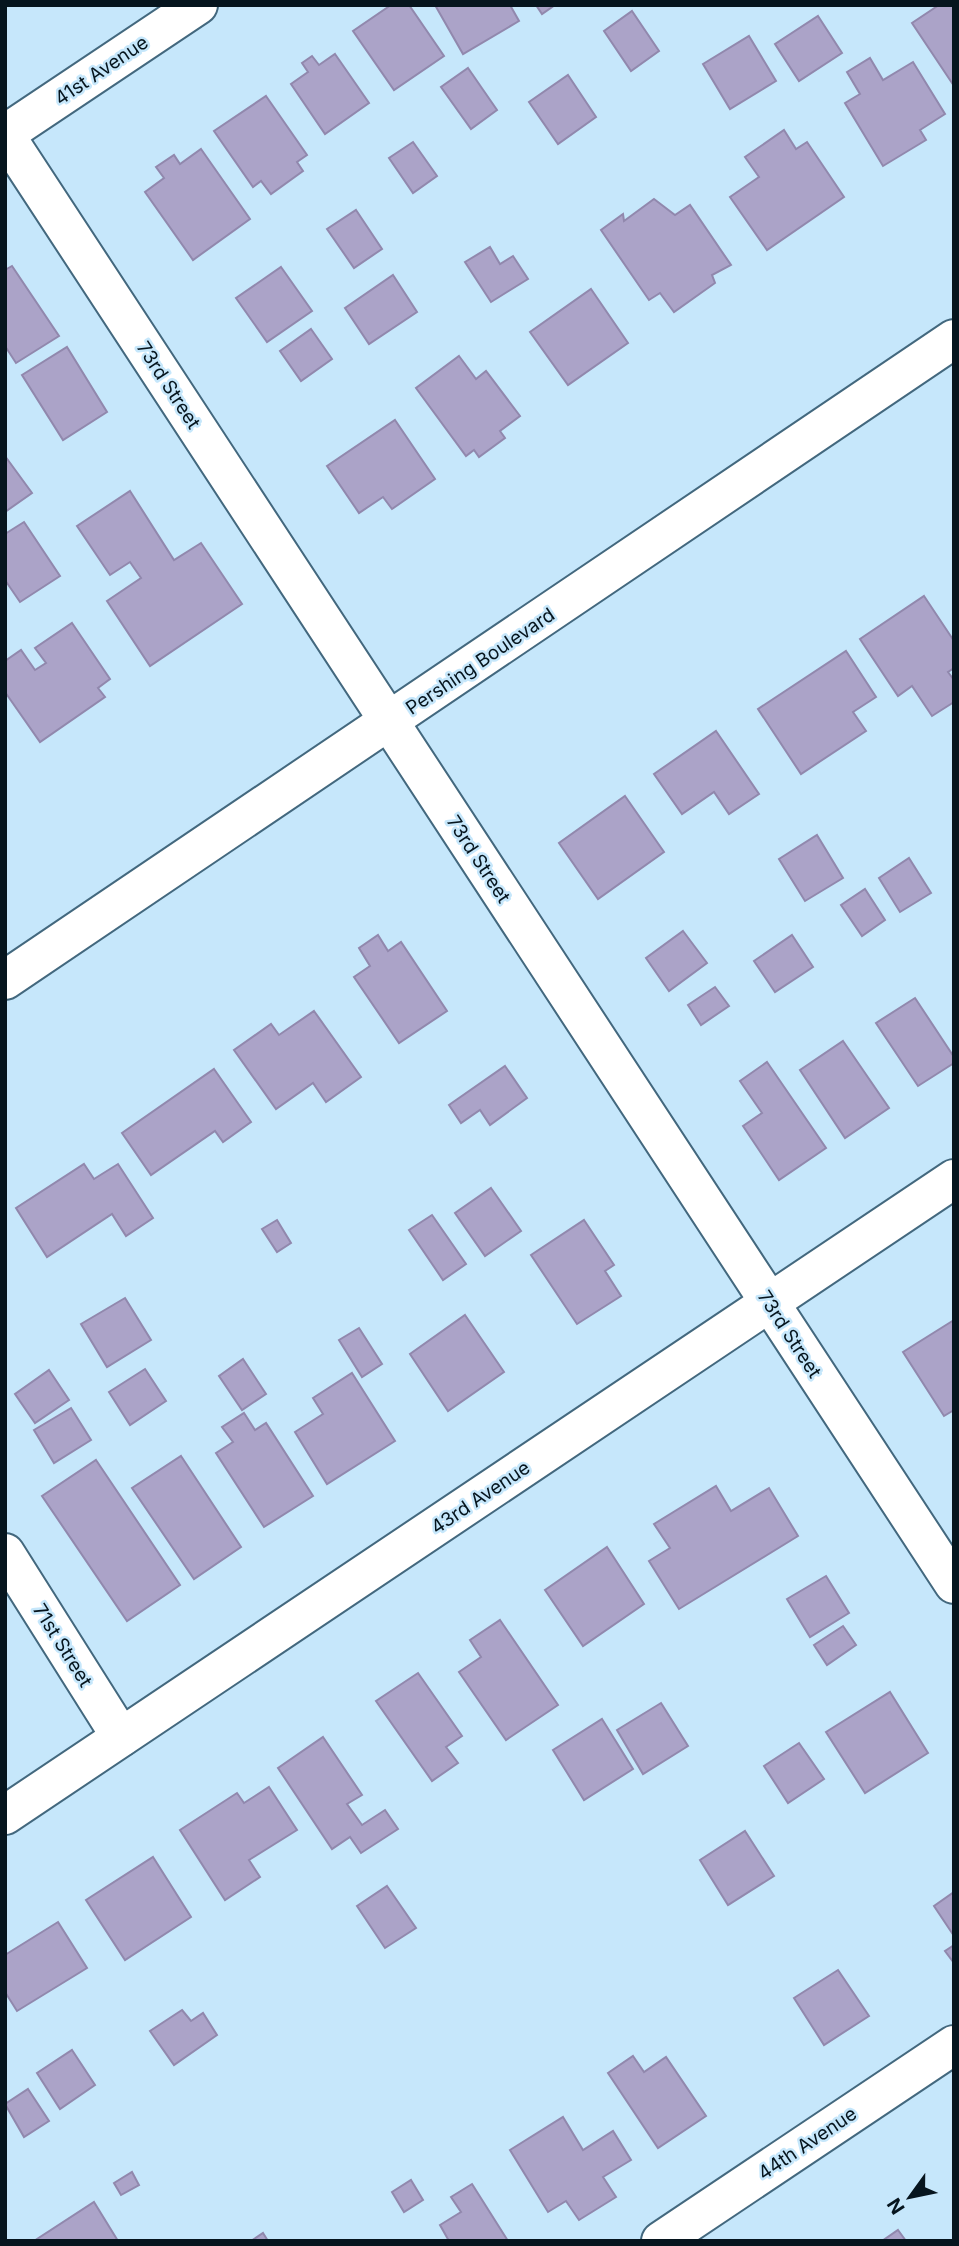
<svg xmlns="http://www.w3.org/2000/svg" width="959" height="2246" viewBox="0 0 959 2246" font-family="Inter,sans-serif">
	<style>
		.building { fill: #aba3c8; stroke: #9188ad; stroke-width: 2 }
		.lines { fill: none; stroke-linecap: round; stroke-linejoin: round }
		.minor-casing { stroke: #43687e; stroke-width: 42 }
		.tertiary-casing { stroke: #43687e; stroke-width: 42 }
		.minor { stroke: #fff; stroke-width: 38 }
		.tertiary { stroke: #fff; stroke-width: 38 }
		.labels { text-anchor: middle; stroke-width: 5; stroke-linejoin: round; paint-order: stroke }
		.street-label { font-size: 19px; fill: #06151e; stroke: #c6e7fb }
	</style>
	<rect width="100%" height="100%" fill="#c6e7fb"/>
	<g class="building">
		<polygon points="391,5 409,5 444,56 394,90 353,31"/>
		<polygon points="435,5 510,5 519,21 463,54"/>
		<polygon points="536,5 555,5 542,14"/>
		<polygon points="939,5 954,5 954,86 912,23"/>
		<polygon points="632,11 659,51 631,71 604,31"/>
		<polygon points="818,16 842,53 799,81 775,44"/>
		<polygon points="749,36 776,81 730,109 703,64"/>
		<polygon points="335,54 369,103 325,134 291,84 308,72 302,63 312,56 319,65"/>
		<polygon points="870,58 883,80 913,62 945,114 920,130 926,140 883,166 845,103 860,94 847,72"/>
		<polygon points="468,68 497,110 471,129 441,87"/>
		<polygon points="568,75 596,117 558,144 529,102"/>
		<polygon points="266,96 307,155 297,162 303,171 271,194 261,181 253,187 214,131"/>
		<polygon points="784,130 796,149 807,142 844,197 767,250 730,197 759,177 745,157"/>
		<polygon points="413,142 437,176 413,193 389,158"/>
		<polygon points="201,149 250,219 193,260 145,192 164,178 156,167 174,155 180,164"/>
		<polygon points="654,199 675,215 690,205 731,265 712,275 715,283 674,312 660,293 649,300 601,230 623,214 624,221"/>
		<polygon points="356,210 382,249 354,268 327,229"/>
		<polygon points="490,247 500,264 513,256 528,279 491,302 465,262"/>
		<polygon points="12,266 59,336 16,363 5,346 5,270"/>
		<polygon points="281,267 312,311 267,342 236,298"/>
		<polygon points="393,275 417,312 369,344 345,308"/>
		<polygon points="591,289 628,343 568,385 530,332"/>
		<polygon points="311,329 332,359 301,381 280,351"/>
		<polygon points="67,347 107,412 63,440 22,375"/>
		<polygon points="459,356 476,379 486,371 520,416 500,431 505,438 479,457 474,450 466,456 416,388"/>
		<polygon points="395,420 435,479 392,509 383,497 359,513 327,466"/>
		<polygon points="5,456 32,493 5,512"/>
		<polygon points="130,491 174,560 201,543 242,604 150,666 107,601 141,578 130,562 110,575 77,526"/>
		<polygon points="24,522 60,576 20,602 5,580 5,534"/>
		<polygon points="924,596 954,641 954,668 948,672 954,680 954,702 932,716 912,686 898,696 860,639"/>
		<polygon points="72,623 110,679 98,688 105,697 40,742 5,692 5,661 21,650 35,670 46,663 35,648"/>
		<polygon points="846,651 876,697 853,712 866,731 801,774 758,709"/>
		<polygon points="716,731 759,794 729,814 714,792 682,814 654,774"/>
		<polygon points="625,796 664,852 598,899 559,843"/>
		<polygon points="817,835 843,878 805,901 779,859"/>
		<polygon points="909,858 931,893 900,912 879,878"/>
		<polygon points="865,889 885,920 862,936 841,905"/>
		<polygon points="683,931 707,963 669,991 646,958"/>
		<polygon points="378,935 388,951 401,942 447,1011 399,1043 354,977 370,966 359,948"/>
		<polygon points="792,935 813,967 775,992 754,961"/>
		<polygon points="715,987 729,1006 701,1025 688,1005"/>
		<polygon points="915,998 954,1057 954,1063 918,1086 876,1023"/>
		<polygon points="314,1011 361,1077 326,1102 313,1083 276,1109 234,1050 271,1024 279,1035"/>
		<polygon points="843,1041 889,1108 845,1138 800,1070"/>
		<polygon points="767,1062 826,1148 779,1180 743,1126 762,1113 740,1081"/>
		<polygon points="505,1066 527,1098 490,1125 480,1110 461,1123 449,1105"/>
		<polygon points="214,1069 251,1122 223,1142 215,1131 151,1175 122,1133"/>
		<polygon points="84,1164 94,1179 118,1164 153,1218 126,1236 112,1214 47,1257 16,1208"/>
		<polygon points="491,1188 521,1231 485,1256 455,1213"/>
		<polygon points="432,1215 466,1264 443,1280 409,1230"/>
		<polygon points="277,1220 291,1243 277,1252 262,1229"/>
		<polygon points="584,1220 614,1265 605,1271 621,1296 577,1324 531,1255"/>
		<polygon points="125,1298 151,1340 107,1367 81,1324"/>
		<polygon points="465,1315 504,1372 448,1411 410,1354"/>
		<polygon points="954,1320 954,1410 944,1416 903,1352"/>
		<polygon points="359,1328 382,1364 362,1377 339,1340"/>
		<polygon points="243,1359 266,1394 242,1410 219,1376"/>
		<polygon points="145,1369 166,1401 130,1425 109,1392"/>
		<polygon points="49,1370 69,1400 35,1423 15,1394"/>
		<polygon points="352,1373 395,1441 327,1484 295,1432 323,1414 313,1398"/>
		<polygon points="71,1408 91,1440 54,1463 34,1430"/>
		<polygon points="244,1413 255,1430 266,1423 313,1496 264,1527 216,1453 233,1442 222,1427"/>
		<polygon points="181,1456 241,1547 194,1579 132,1488"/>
		<polygon points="96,1460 180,1585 127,1621 42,1496"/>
		<polygon points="716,1486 731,1511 769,1488 798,1536 679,1609 649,1561 670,1548 654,1524"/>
		<polygon points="607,1547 644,1604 583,1646 545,1590"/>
		<polygon points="826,1576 849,1613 810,1637 787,1599"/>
		<polygon points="500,1620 558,1705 506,1740 459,1672 481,1657 470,1640"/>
		<polygon points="843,1626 856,1645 827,1665 814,1645"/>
		<polygon points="418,1673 462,1736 446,1747 458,1763 432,1781 376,1701"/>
		<polygon points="890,1692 928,1753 865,1793 826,1732"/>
		<polygon points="661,1703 688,1746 643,1774 617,1730"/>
		<polygon points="602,1719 633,1769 584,1800 553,1750"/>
		<polygon points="323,1737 362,1795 347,1804 362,1825 385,1810 398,1829 361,1853 350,1837 332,1849 278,1768"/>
		<polygon points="799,1743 824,1779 788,1803 764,1766"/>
		<polygon points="269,1787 297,1830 249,1860 260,1877 225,1900 180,1830 237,1793 244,1803"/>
		<polygon points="745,1831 774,1876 728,1905 700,1860"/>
		<polygon points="153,1857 191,1917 125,1960 86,1900"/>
		<polygon points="387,1886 416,1928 385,1948 357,1906"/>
		<polygon points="954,1892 954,1936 934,1906"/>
		<polygon points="58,1922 87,1968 17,2011 5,1992 5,1955"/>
		<polygon points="954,1945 954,1963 945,1951"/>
		<polygon points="838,1970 869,2016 824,2045 794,1998"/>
		<polygon points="182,2010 191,2021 203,2013 217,2035 174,2065 150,2031"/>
		<polygon points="72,2050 95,2085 60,2109 37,2073"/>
		<polygon points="633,2056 644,2072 666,2057 706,2116 658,2148 608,2073"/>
		<polygon points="28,2089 49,2121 24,2137 5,2104"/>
		<polygon points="563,2117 583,2150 613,2131 631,2160 603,2177 616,2197 579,2220 566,2201 548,2212 510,2150"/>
		<polygon points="132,2172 139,2185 121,2195 114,2183"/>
		<polygon points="411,2180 423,2200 404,2212 392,2192"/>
		<polygon points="472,2184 508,2241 449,2241 440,2225 461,2212 451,2197"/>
		<polygon points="94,2202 118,2241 34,2241"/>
		<polygon points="898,2230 906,2241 882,2241"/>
		<polygon points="263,2233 268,2241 251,2241"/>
	</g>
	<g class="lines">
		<defs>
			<g id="minor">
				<polyline points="5,134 198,5"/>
				<polyline points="5,135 954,1584"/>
				<polyline points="5,1553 121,1737"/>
				<polyline points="5,1815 954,1179"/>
				<polyline points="661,2241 954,2045"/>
			</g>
			<polyline id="tertiary" points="5,980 954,339"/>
		</defs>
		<use href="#minor" class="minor-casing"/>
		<use href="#tertiary" class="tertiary-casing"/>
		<use href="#minor" class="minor"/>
		<use href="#tertiary" class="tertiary"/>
	</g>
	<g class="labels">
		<g class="street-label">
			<text transform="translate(101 70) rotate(-34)" y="7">41st Avenue</text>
			<text transform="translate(169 385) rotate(57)" y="7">73rd Street</text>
			<text transform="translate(480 661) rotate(-34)" y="7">Pershing Boulevard</text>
			<text transform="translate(479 859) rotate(57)" y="7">73rd Street</text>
			<text transform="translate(790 1334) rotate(57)" y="7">73rd Street</text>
			<text transform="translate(480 1497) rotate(-34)" y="7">43rd Avenue</text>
			<text transform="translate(63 1645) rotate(58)" y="7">71st Street</text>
			<text transform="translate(807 2143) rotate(-34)" y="7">44th Avenue</text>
		</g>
	</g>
	<rect width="959" height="2246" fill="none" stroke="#06151e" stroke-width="14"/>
	<g transform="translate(910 2197) rotate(237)" stroke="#c6e7fb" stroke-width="5" paint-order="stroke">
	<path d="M0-5L12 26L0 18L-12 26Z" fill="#06151e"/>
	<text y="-10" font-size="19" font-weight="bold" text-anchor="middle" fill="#06151e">N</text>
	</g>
</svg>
